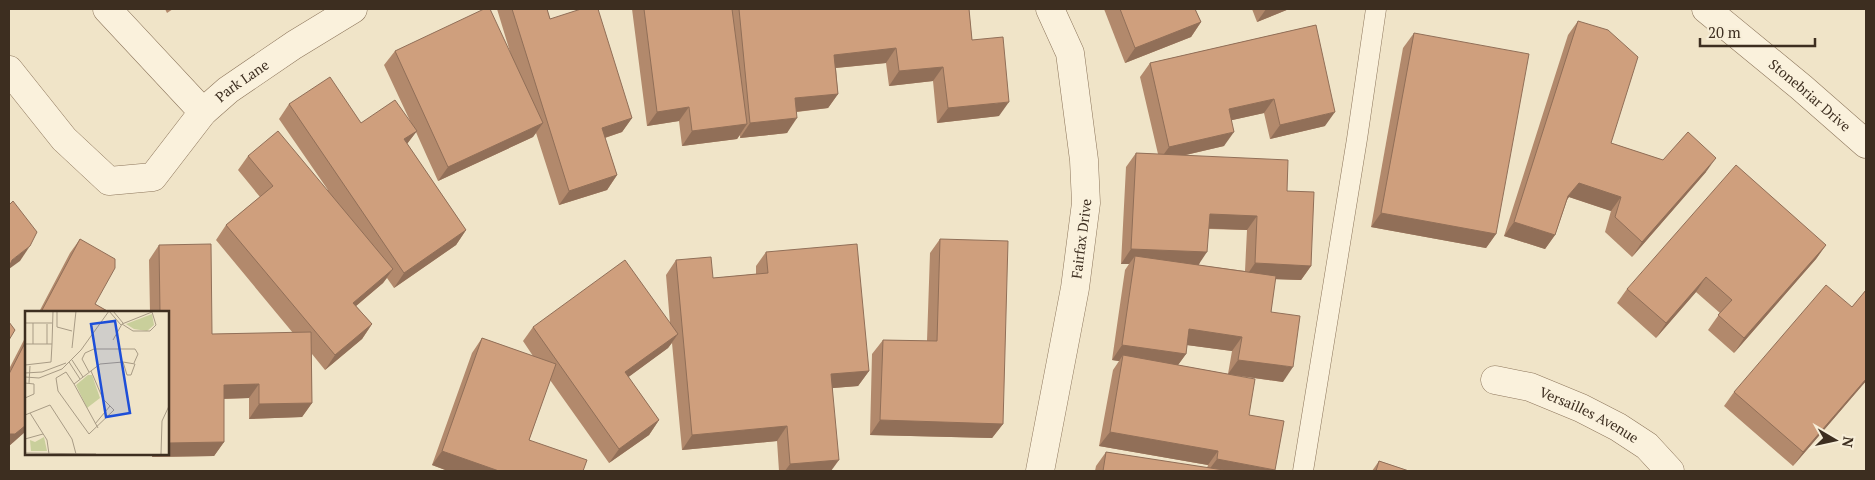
<svg xmlns="http://www.w3.org/2000/svg" width="1875" height="480" viewBox="0 0 1875 480" font-family="'PT Serif',serif">
	<style>
		.lines { fill: none; stroke-linecap: round; stroke-linejoin: round }
		.lane-casing { stroke: #8d765c; stroke-width: 21 }
		.street-casing { stroke: #8d765c; stroke-width: 29 }
		.lane { stroke: #faf1dc; stroke-width: 20 }
		.street { stroke: #faf1dc; stroke-width: 28 }
		.wall { fill: #b2896c; fill-rule: evenodd }
		.shaded-wall { fill: #916f58 }
		.building { fill: #cf9f7d; stroke: #916f58 }
		.labels { text-anchor: middle; stroke-width: 4.5; stroke-linejoin: round; paint-order: stroke }
		.street-label { font-size: 14px; fill: #3d2e20; stroke: #f7eed8 }
		.inset-road { fill: none; stroke: #a89b85; stroke-width: 1 }
		.view { fill: #1d4ed8; fill-opacity: 0.15; stroke: #1d4ed8; stroke-width: 2.5 }
		.inset-edge { fill: none; stroke: #3d2e20; stroke-width: 2.5 }
	</style>
	<rect width="100%" height="100%" fill="#f0e4c8"/>
	<g class="lines">
		<defs>
			<polyline id="lane" points="1303,471 1357,139 1376,9"/>
			<g id="street">
				<polyline points="107,9 203,112"/>
				<path id="s1" d="M1706,9L1801,87L1866,144"/>
				<path id="s2" d="M9,70L64,139L109,181L153,177L203,112L228,90L294,45L353,9"/>
				<path id="s3" d="M1495,380L1530,387L1581,408L1618,427L1647,446L1670,471"/>
				<path id="s4" d="M1040,471L1075,288L1086,203L1084,160L1070,53L1050,9"/>
			</g>
		</defs>
		<use href="#lane" class="lane-casing"/>
		<use href="#street" class="street-casing"/>
		<use href="#lane" class="lane"/>
		<use href="#street" class="street"/>
	</g>
	<g class="wall">
		<polygon points="165,9 173,9 167,13"/>
		<polygon points="497,9 547,9 550,19 632,118 622,132 605,138 617,175 607,190 559,205 536,133 533,137 438,181 416,132 407,144 466,230 456,245 394,288 387,278 383,283 356,306 372,324 362,339 325,370 312,354 312,403 302,417 249,419 249,398 224,399 224,442 214,456 152,457 152,454 168,454 168,312 150,312 149,260 159,245 212,334 293,333 216,240 226,225 260,197 238,170 248,156 328,190 279,119 289,104 361,123 411,123 384,65 395,51 511,55"/>
		<polygon points="632,9 969,9 972,40 999,116 937,123 933,81 889,86 886,63 836,68 838,94 828,108 797,112 787,133 740,138 740,135 737,139 682,146 679,121 647,126"/>
		<polygon points="1104,9 1195,9 1201,22 1191,37 1125,63"/>
		<polygon points="1252,9 1289,9 1257,22"/>
		<polygon points="1578,21 1611,143 1663,160 1706,172 1632,257 1605,232 1611,211 1569,197 1567,200 1555,235 1545,249 1504,236 1568,35"/>
		<path d="M1316,25L1325,126L1270,139L1264,113L1232,120L1224,146L1186,155L1287,191L1311,266L1301,280L1275,279L1271,312L1283,382L1238,376L1249,415L1275,470L1274,471H1095L1096,466L1106,452L1207,468L1208,465L1099,446L1113,370L1119,361L1112,360L1125,270L1129,264H1121L1126,167L1136,153L1158,154L1140,77L1150,63ZM1209,229L1247,230L1245,271L1199,265ZM1187,345L1232,351L1228,374L1178,365L1186,354Z"/>
		<polygon points="1414,33 1496,234 1486,248 1371,227 1403,48"/>
		<polygon points="80,239 95,304 109,312 39,312 70,253"/>
		<polygon points="940,239 1003,424 992,438 870,435 872,354 883,340 927,341 930,253"/>
		<polygon points="1826,245 1816,259 1734,353 1708,330 1720,313 1696,292 1656,338 1617,303 1627,289"/>
		<polygon points="766,252 869,371 858,386 833,388 831,471 779,471 777,441 682,450 672,343 668,348 628,377 659,420 649,435 609,463 550,380 529,440 583,471 448,471 432,465 472,353 482,338 533,356 523,341 533,327 670,323 666,275 676,260 713,278 756,274 756,266"/>
		<polygon points="1866,290 1866,381 1793,466 1724,406 1734,392 1852,307"/>
		<polygon points="26,336 26,431 9,446 9,369"/>
		<polygon points="1379,461 1409,471 1372,471"/>
	</g>
	<g class="shaded-wall">
		<polygon points="1266,9 1289,9 1257,22"/>
		<polygon points="1201,22 1191,37 1125,63 1135,48"/>
		<polygon points="896,48 886,63 824,69 834,55"/>
		<polygon points="943,67 933,81 889,86 899,71"/>
		<polygon points="838,94 828,108 785,113 795,98"/>
		<polygon points="1274,99 1264,113 1219,123 1229,109"/>
		<polygon points="1009,102 999,116 937,123 948,108"/>
		<polygon points="689,107 679,121 647,126 657,112"/>
		<polygon points="1335,112 1325,126 1270,139 1280,125"/>
		<polygon points="632,118 622,132 592,142 602,128"/>
		<polygon points="797,118 787,133 740,138 750,123"/>
		<polygon points="543,123 533,137 438,181 448,167"/>
		<polygon points="747,124 737,139 682,146 692,131"/>
		<polygon points="417,131 406,145 404,139"/>
		<polygon points="1234,132 1224,146 1159,161 1169,147"/>
		<polygon points="1716,158 1706,172 1632,257 1642,242"/>
		<polygon points="617,175 607,190 559,205 569,191"/>
		<polygon points="1579,183 1621,197 1611,211 1569,197 1558,211 1568,196"/>
		<polygon points="1381,213 1496,234 1486,248 1371,227"/>
		<polygon points="1210,214 1257,216 1247,230 1200,228"/>
		<polygon points="1514,222 1555,235 1545,249 1504,236"/>
		<polygon points="466,230 456,245 394,288 404,273"/>
		<polygon points="1826,245 1816,259 1734,353 1744,338"/>
		<polygon points="30,246 20,261 9,269 9,265 12,260"/>
		<polygon points="1131,249 1207,252 1197,267 1135,256 1129,264 1121,264"/>
		<polygon points="1255,263 1311,266 1301,280 1245,278"/>
		<polygon points="393,269 383,283 343,317 353,303"/>
		<polygon points="1706,277 1696,292 1656,338 1666,323"/>
		<polygon points="372,324 362,339 325,370 335,355"/>
		<polygon points="1189,329 1242,337 1232,351 1179,344"/>
		<polygon points="678,334 668,348 615,387 625,372"/>
		<polygon points="1122,345 1186,354 1175,369 1123,355 1119,361 1112,360"/>
		<polygon points="1238,360 1293,367 1283,382 1228,374"/>
		<polygon points="869,371 858,386 821,389 831,374"/>
		<polygon points="1866,379 1866,381 1793,466 1803,452"/>
		<polygon points="259,384 249,398 214,399 224,385"/>
		<polygon points="312,403 302,417 249,419 259,404"/>
		<polygon points="659,420 649,435 609,463 619,449"/>
		<polygon points="880,420 1003,424 992,438 870,435"/>
		<polygon points="26,425 26,431 9,446 9,434"/>
		<polygon points="787,426 777,441 682,450 692,435"/>
		<polygon points="1110,432 1218,451 1208,465 1099,446"/>
		<polygon points="224,442 214,456 152,457 154,454 168,454 168,443"/>
		<polygon points="442,451 499,471 448,471 432,465"/>
		<polygon points="1217,459 1275,470 1274,471 1208,471"/>
		<polygon points="839,460 831,471 785,471 790,464"/>
	</g>
	<g class="building">
		<polygon points="484,9 490,9 543,123 448,167 395,51"/>
		<polygon points="512,9 547,9 550,19 581,9 598,9 632,118 602,128 617,175 569,191"/>
		<polygon points="644,9 732,9 747,124 692,131 689,107 657,112"/>
		<polygon points="739,9 969,9 972,40 1003,37 1009,102 948,108 943,67 899,71 896,48 834,55 838,94 795,98 797,118 750,123"/>
		<polygon points="1120,9 1195,9 1201,22 1135,48"/>
		<polygon points="1578,21 1608,30 1638,57 1611,143 1663,160 1688,132 1716,158 1642,242 1615,217 1621,197 1579,183 1568,196 1555,235 1514,222"/>
		<polygon points="1316,25 1335,112 1280,125 1274,99 1229,109 1234,132 1169,147 1150,63"/>
		<polygon points="1414,33 1529,54 1496,234 1381,213"/>
		<polygon points="330,77 361,123 395,100 417,131 404,139 466,230 404,273 289,104"/>
		<polygon points="278,131 393,269 353,303 372,324 335,355 226,225 273,186 248,156"/>
		<polygon points="1136,153 1288,160 1287,191 1314,192 1311,266 1255,263 1257,216 1210,214 1207,252 1131,249"/>
		<polygon points="1736,165 1826,245 1744,338 1718,315 1732,300 1706,277 1666,323 1627,289"/>
		<polygon points="13,201 37,232 30,246 12,260 9,267 9,205"/>
		<polygon points="80,239 115,259 115,268 95,304 109,312 41,312"/>
		<polygon points="940,239 1008,241 1003,424 880,420 883,340 937,341"/>
		<polygon points="211,244 212,334 311,332 312,403 259,404 259,384 224,385 224,442 168,443 168,312 160,312 159,245"/>
		<polygon points="857,244 869,371 831,374 839,460 790,464 787,426 692,435 676,260 711,257 713,278 768,273 766,252"/>
		<polygon points="1135,256 1276,276 1271,312 1300,316 1293,367 1238,360 1242,337 1189,329 1186,354 1122,345"/>
		<polygon points="625,260 678,334 625,372 659,420 619,449 533,327"/>
		<polygon points="1826,285 1852,307 1866,290 1866,379 1803,452 1734,392"/>
		<polygon points="9,322 15,330 9,340"/>
		<polygon points="482,338 556,364 529,440 587,460 583,471 499,471 442,451"/>
		<polygon points="26,341 26,425 15,434 9,434 9,374"/>
		<polygon points="1123,355 1255,379 1249,415 1284,421 1275,470 1217,459 1218,451 1110,432"/>
		<polygon points="1106,452 1230,471 1103,471"/>
		<polygon points="1379,461 1409,471 1376,471"/>
	</g>
	<g class="labels">
		<g class="street-label">
			<text dy="5" stroke="none"><textPath href="#s2" startOffset="326">Park Lane</textPath></text>
			<text dy="5" stroke="none"><textPath href="#s1" startOffset="135">Stonebriar Drive</textPath></text>
			<text dy="5" stroke="none"><textPath href="#s4" startOffset="236">Fairfax Drive</textPath></text>
			<text dy="5" stroke="none"><textPath href="#s3" startOffset="101">Versailles Avenue</textPath></text>
		</g>
	</g>
	<g transform="translate(25 311)">
		<rect width="144" height="144" fill="#f0e4c8"/>
		<path d="M127,3L129,14L122,20L109,18L101,13ZM63,64H67L75,87L62,97L51,74ZM19,126L22,140H6L5,129L10,131Z" fill="#c9cf9b"/>
		<path class="inset-road" d="M32,0V16L47,20M84,0L96,14M88,0L98,12M127,1L131,14L125,20H108L97,13ZM0,12H27M88,29L97,13M0,33H27L26,51L0,54M8,33V12M22,33V13M27,33L28,0M47,37L51,0M47,49L58,66M44,51L55,68M98,51L110,53L106,64H102ZM64,61L57,48L60,42L69,38H110L113,43L109,52M0,62L17,61L41,52M0,66L14,67L37,58L56,39L84,0M0,72L9,73V83L0,87M4,72L5,55M49,73L41,61L31,67L33,80L64,123L89,99L78,88L66,60M5,102L22,129L24,143M0,104L25,94L47,128L51,143M70,113L85,95M73,117L49,73L75,53L98,51M0,128L18,123M0,142L71,143M136,143L137,110L144,95"/>
		<path class="view" d="M90,10L105,102L81,106L66,13Z"/>
		<rect width="144" height="144" class="inset-edge"/>
	</g>
	<rect width="1875" height="480" fill="none" stroke="#3d2e20" stroke-width="20"/>
	<g transform="translate(1835 440) rotate(99)" stroke="#f7eed8" stroke-width="4" paint-order="stroke">
	<path d="M0-4L9 19L0 12L-9 19Z" fill="#3d2e20"/>
	<text y="-8" font-size="14" font-weight="bold" text-anchor="middle" fill="#3d2e20">N</text>
	</g>
	<path d="M1700 38v8h115v-8" fill="none" stroke="#3d2e20" stroke-width="2.5"/>
	<text x="1708" y="38" font-size="15" fill="#3d2e20" stroke="#f7eed8" stroke-width="4" paint-order="stroke">20 m</text>
</svg>
